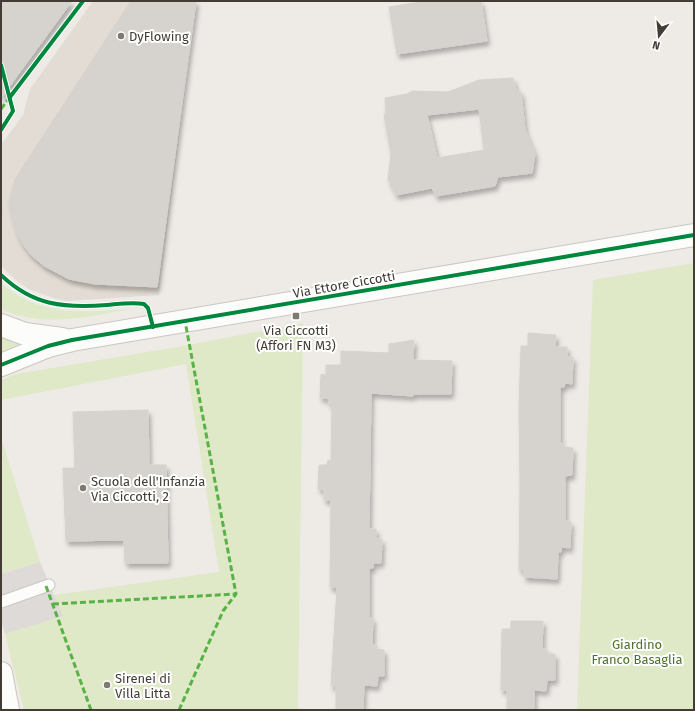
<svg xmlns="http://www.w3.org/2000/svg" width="695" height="711" viewBox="0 0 695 711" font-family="'Fira Sans',sans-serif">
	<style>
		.residential { fill: #e2dcd4 }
		.green { fill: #dfe8c7 }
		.parking { fill: #dddad7 }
		.building { fill: #d6d2ce; stroke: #d6d2cd; fill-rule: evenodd; filter: url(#shadow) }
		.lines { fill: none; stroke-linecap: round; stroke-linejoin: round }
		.lane-casing { stroke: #cac7c3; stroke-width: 13 }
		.street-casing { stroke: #cac7c3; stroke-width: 24 }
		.lane { stroke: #fcfcfb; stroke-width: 11 }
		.street { stroke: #fcfcfb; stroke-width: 22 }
		.quiet { stroke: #57b346; stroke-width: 3; stroke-dasharray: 6 3; stroke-linecap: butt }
		.cycleway-casing { stroke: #fff; stroke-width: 6 }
		.cycleway { stroke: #00873e; stroke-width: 4 }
		.poi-dot { fill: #7f7973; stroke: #fff; stroke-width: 1.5 }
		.labels { text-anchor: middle; stroke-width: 4; stroke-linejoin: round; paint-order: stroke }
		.poi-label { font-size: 13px; fill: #433c34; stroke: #fff; text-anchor: start }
		.street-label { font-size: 13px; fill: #433c34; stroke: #fff }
		.park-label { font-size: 13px; fill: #4d7329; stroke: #fff }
	</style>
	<defs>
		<filter id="shadow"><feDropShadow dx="2.5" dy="4.5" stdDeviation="2" flood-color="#0004"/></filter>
	</defs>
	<rect width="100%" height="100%" fill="#eeebe7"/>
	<polygon class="residential" points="93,1 196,1 159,295 67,301 53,298 29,289 18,282 1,266 1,145 23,115 30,89"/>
	<g class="green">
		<polygon points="694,263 694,710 577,710 593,280"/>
		<path d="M1,283C42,318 82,312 132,309C87,316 44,329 1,309Z"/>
		<polygon points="303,323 298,710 24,710 5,634 63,616 54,595 219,572 186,364 1,400 1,380 16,374 183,346"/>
		<polygon points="1,336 30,342 1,354"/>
		<polygon points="1,437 40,562 1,574"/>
	</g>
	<polygon class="parking" points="40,562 63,616 5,634 1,620 1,574"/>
	<g class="building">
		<polygon points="1,1 72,1 1,98"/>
		<polygon points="131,1 196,1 157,287 95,284 69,279 44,266 31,255 22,243 17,233 9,203 15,179"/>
		<polygon points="427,1 481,1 487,41 397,54 389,7"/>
		<path d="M513,78L516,90L521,92L525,130L535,154L532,173L498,177L495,186L436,196L432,188L396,195L388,179L391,154L384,115L386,113L385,98L407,94L412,91L448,92L479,80ZM479,109L484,150L437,158L427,115Z"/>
		<polygon points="528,333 556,335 555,347 567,347 567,357 573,357 572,384 565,383 564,387 560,387 560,443 564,444 564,447 573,448 572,475 565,476 565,520 571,522 570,548 561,547 561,552 558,552 557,579 524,577 524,570 519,569 520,485 519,406 521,346 528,346"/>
		<polygon points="414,340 413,360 452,361 451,394 413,394 413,396 371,393 369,529 376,529 376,539 382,539 381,563 373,563 373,568 369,568 369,618 373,618 372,645 375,645 375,649 384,650 384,676 378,676 377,686 364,685 363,710 336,710 336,686 331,686 337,587 330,587 331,500 324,500 324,490 318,489 319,465 327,465 328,460 331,461 332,404 329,404 328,398 320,398 321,374 326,375 326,365 341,365 341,351 389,353 389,344"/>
		<polygon points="148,410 149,465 166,465 168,563 125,563 124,540 66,541 63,468 75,468 73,412"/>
		<polygon points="511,621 543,621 542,649 547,649 547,654 555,654 555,680 547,680 546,691 534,690 534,710 507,710 507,690 501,690 502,629 511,629"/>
	</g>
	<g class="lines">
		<defs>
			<polyline id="lane" points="1,602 49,585"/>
			<g id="street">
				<polyline points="1,325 25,334 62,339"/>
				<polyline points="1,365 48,346 72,340 694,235"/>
				<polyline points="1,673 8,710"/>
			</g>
		</defs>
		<use href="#lane" class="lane-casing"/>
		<use href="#street" class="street-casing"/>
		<use href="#lane" class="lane"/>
		<use href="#street" class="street"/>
		<g class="quiet">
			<polyline points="1,109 10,97"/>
			<polyline points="46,586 91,710"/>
			<polyline points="53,604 236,594"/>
			<polyline points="179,710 223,611 236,594 185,321"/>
		</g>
		<defs>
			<g id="cycleway">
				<polyline points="1,65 13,111 1,130"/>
				<polyline points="10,97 83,1"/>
				<path d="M1,275C33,306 64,308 107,305C119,304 132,302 144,304L148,308L153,327"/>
				<polyline points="1,365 48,346 72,340 694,235"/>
			</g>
		</defs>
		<use href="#cycleway" class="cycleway-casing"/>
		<use href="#cycleway" class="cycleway"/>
	</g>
	<g class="poi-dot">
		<circle cx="121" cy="36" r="4"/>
		<rect x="292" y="312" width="8" height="8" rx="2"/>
		<circle cx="83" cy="488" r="4"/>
		<circle cx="107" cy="685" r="4"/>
	</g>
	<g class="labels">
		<g class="poi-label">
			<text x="129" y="41">DyFlowing</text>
			<text x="296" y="335" text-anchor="middle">Via Ciccotti<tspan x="296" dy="15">(Affori FN M3)</tspan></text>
			<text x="91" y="486">Scuola dell'Infanzia<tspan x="91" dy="15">Via Ciccotti, 2</tspan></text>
			<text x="115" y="683">Sirenei di<tspan x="115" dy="15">Villa Litta</tspan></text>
		</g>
		<g class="street-label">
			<text transform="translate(344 284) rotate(-10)" y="5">Via Ettore Ciccotti</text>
		</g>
		<g class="park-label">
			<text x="637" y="649">Giardino<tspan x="637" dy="15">Franco Basaglia</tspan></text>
		</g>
	</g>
	<rect width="695" height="711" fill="none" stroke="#433c34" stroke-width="4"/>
	<g transform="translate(659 36) rotate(196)" stroke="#ffffff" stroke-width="3" paint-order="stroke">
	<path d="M0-3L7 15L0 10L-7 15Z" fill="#433c34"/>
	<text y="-6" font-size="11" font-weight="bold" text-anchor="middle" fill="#433c34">N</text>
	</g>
</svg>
